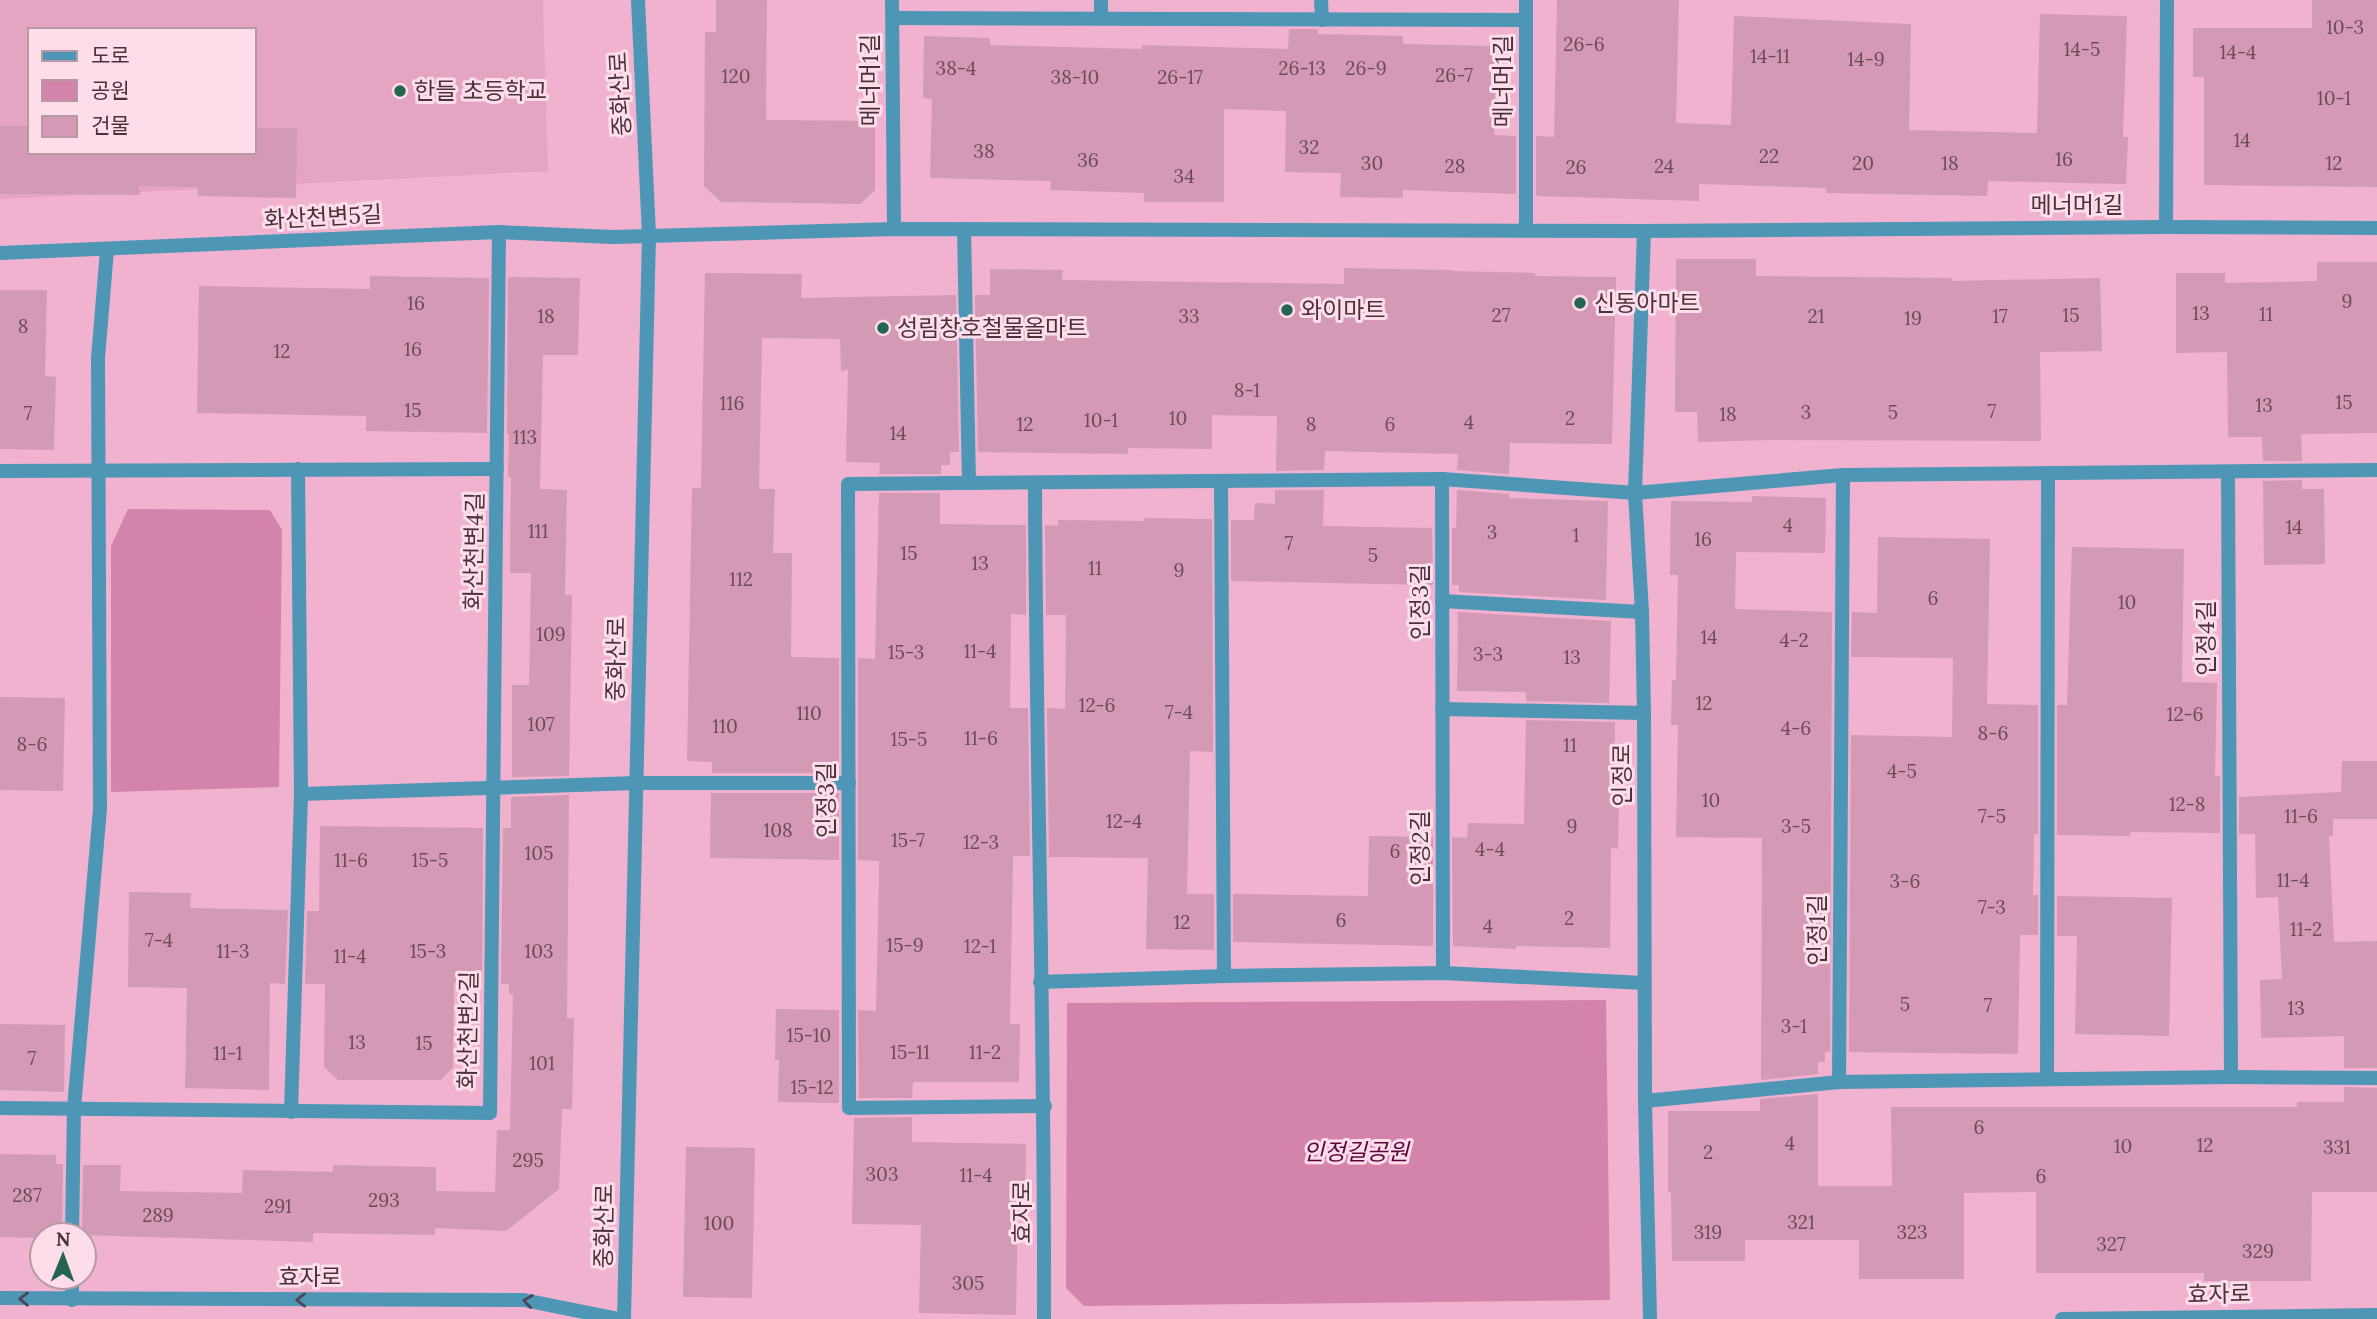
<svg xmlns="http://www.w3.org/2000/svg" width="2377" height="1319" viewBox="0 0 2377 1319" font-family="Lora,'Noto Sans KR',serif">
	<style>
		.built { fill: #e6a4c3; fill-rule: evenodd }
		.green { fill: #d483aa }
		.building { fill: #d499b4 }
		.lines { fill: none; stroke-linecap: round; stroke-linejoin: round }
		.pedestrian { stroke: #4d96b6; stroke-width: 14 }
		.minor { stroke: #4d96b6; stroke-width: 14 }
		.tertiary { stroke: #4d96b6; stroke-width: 14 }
		.oneway { stroke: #4b4655 }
		.poi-dot { fill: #256451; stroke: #feddeb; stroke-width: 2.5 }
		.labels { text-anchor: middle; stroke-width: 6; stroke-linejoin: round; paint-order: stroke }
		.number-label { font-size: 19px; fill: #6c4c5b }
		.street-label { font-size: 23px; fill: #4a323d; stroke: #feddeb }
		.poi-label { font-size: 23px; fill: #4a323d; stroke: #feddeb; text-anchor: start }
		.park-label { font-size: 23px; font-style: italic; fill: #5e023c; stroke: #feddeb }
	</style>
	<rect width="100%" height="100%" fill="#f0b2cf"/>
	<path class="built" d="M0,0H543L548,171L0,199ZM30,30H254V152H30Z"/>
	<g class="green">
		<polygon points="128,509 270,510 282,530 279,787 111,792 111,546"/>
		<polygon points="1606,1000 1610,1300 1084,1306 1066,1288 1067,1003"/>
	</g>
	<g class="building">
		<polygon points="716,0 767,0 766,120 875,121 875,190 860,204 721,202 704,186 705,32 716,32"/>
		<polygon points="1557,0 1679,0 1676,123 1731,125 1734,16 1911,24 1909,130 2037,133 2040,14 2127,16 2123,137 2128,137 2126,184 1988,181 1987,196 1826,193 1826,188 1699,184 1699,201 1539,196 1536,195 1536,136 1554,137"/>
		<polygon points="2312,0 2377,0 2377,187 2204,185 2204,77 2193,77 2193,28 2312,28"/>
		<polygon points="1289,29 1318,29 1318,34 1403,36 1403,44 1496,46 1494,135 1516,136 1516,194 1403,190 1403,198 1340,197 1341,173 1285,172 1286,111 1224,109 1224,202 1144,202 1144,193 1050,190 1051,181 930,178 932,99 923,98 924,36 990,38 990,45 1142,49 1142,45 1288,49"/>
		<polygon points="0,126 30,126 30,152 254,152 254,128 297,128 296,198 198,196 198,187 139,186 140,195 0,194"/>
		<polygon points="1676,259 1756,259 1756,276 1952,278 1952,281 2100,278 2102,351 2040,352 2041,441 1773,440 1698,442 1697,412 1675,412"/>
		<polygon points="2317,262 2377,262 2377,433 2301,434 2302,461 2263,461 2262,437 2228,437 2227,352 2176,353 2176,273 2225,273 2225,283 2317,281"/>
		<polygon points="1344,268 1453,270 1453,271 1535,273 1535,276 1616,277 1612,444 1510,443 1509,474 1457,470 1458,454 1325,451 1324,470 1276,471 1277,416 1212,415 1212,449 1128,448 1128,454 978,452 975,295 990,295 990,269 1063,270 1062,280 1344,284"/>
		<polygon points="705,273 802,274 801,298 956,295 959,452 950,452 950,465 941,465 941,474 879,474 880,463 846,462 848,370 841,371 840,339 762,338 759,489 775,489 773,553 792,553 791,657 839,658 839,773 712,773 712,762 687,761 692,488 701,488"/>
		<polygon points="370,276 489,278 487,433 366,431 366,416 197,413 199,286 370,289"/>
		<polygon points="513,277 580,278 578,355 543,355 540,489 567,490 565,595 572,595 569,776 512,777 512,685 529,685 531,573 510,573 511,477 508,477 509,434 507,434 508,278"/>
		<polygon points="0,290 47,290 45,376 56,377 54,450 0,449"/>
		<polygon points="2302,480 2302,489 2324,489 2325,564 2264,565 2263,481"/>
		<polygon points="1275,490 1324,490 1323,526 1432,528 1433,585 1231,581 1231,520 1254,520 1255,503 1275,504"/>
		<polygon points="1457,490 1509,494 1509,498 1608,501 1606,600 1459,592 1459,585 1452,585 1452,528 1456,528"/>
		<polygon points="879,493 940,493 940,524 1026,525 1026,615 1011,614 1010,708 1028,708 1030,856 1013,856 1010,1024 1020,1024 1019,1082 913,1082 912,1098 859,1098 858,1010 876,1011 879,877 879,861 858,860 858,658 875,659"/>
		<polygon points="1752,496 1826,498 1825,553 1736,552 1735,609 1832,612 1830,1052 1825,1052 1825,1062 1818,1062 1818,1074 1761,1080 1762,838 1676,837 1678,725 1671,725 1672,680 1676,680 1678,575 1670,575 1671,501 1752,502"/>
		<polygon points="1144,518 1212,519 1213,752 1190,751 1187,894 1214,894 1214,950 1146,949 1148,858 1049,857 1047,708 1065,709 1066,615 1046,615 1045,525 1058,526 1058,520 1144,521"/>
		<polygon points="1878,537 1990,539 1987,704 2038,705 2038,834 2034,834 2033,895 2038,895 2038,935 2020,935 2018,1054 1849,1052 1851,735 1952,737 1953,658 1851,657 1852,612 1877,613"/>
		<polygon points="2072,547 2184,549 2182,682 2217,683 2215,776 2220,776 2220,833 2130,832 2130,836 2057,835 2057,705 2067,705"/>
		<polygon points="1458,612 1611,621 1609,703 1526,701 1526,692 1457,691"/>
		<polygon points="0,697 65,698 63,791 0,790"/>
		<polygon points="1526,720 1615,722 1614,805 1619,805 1618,849 1611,848 1610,948 1516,946 1516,949 1453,946 1452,837 1467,838 1468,823 1524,824"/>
		<polygon points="2342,761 2377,761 2377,819 2333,819 2333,836 2329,836 2334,942 2377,941 2377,1068 2344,1068 2344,1036 2261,1038 2260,980 2282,979 2278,897 2256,898 2255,834 2239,834 2239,797 2341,792"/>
		<polygon points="711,793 839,793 839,860 710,858"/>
		<polygon points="569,795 567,1018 574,1018 572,1109 562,1109 559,1189 506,1231 435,1228 435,1235 313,1233 313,1242 82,1235 83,1165 121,1165 120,1191 242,1193 243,1170 333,1172 333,1165 436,1167 436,1191 495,1192 497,1130 510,1130 513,994 509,994 509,984 501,984 503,828 511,828 511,797"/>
		<polygon points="320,826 483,828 482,984 454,983 453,1067 441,1080 338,1080 324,1067 325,984 305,984 307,911 319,911"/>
		<polygon points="1369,836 1433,837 1433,946 1233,942 1233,894 1368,896"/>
		<polygon points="129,892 191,893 190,908 288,910 285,984 270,983 269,1090 185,1088 187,988 128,987"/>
		<polygon points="2057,896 2172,898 2169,1036 2075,1034 2077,936 2057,936"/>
		<polygon points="776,1009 839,1010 839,1103 778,1102 779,1060 775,1060"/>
		<polygon points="0,1024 65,1025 64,1092 0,1090"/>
		<polygon points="2344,1087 2377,1088 2377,1192 2312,1192 2311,1281 2204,1281 2204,1273 2036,1273 2036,1192 1964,1193 1964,1279 1859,1279 1859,1240 1745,1240 1745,1261 1672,1261 1671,1192 1668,1192 1668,1111 1760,1111 1760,1099 1818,1094 1818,1186 1892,1186 1891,1107 2297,1107 2297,1102 2344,1102"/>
		<polygon points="912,1117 912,1142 1026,1144 1025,1208 1018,1208 1016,1315 919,1313 921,1225 852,1224 854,1118"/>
		<polygon points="686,1147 755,1148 752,1298 683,1297"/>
		<polygon points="0,1154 56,1155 56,1164 63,1164 62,1235 42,1235 42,1238 0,1237"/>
	</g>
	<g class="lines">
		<g class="pedestrian">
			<polyline points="1442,709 1644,713"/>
			<polyline points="301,794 636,783 849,783"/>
		</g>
		<g class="minor">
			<polyline points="892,0 894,229"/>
			<polyline points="1101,0 1101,18"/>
			<polyline points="1321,0 1322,20"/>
			<polyline points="893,18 1526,20"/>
			<polyline points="2166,227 2167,0"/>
			<polyline points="964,229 969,483"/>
			<polyline points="1526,229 1526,0"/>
			<polyline points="1644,231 1635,493 1642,612 1644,713 1645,1101 1650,1319"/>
			<polyline points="0,253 499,232 613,237 894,229 1644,231 2166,227 2377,228"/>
			<polyline points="0,471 497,469"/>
			<polyline points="2228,472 2231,1077"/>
			<polyline points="1442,479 1443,973"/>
			<polyline points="1221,481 1224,976"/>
			<path d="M1035,483C1036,762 1045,1040 1044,1319"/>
			<polyline points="1442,601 1642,612"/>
			<polyline points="1040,982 1224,976 1443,973 1644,983"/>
			<polyline points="2047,1079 2048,474"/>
			<polyline points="1839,1082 1843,475"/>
			<polyline points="1645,1101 1839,1082 2231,1077 2377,1078"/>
			<polyline points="1045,1106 849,1108 848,484 1442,479 1635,493 1843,475 2377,470"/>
			<polyline points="0,1108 490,1113 499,232"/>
			<polyline points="291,1112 301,794 298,469"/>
			<polyline points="72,1235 74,1108 100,809 98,358 107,250"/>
			<polyline points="72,1300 72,1277"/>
		</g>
		<g class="tertiary">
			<polyline points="0,1298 524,1300 619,1319"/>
			<polyline points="624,1319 649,235 638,0"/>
			<polyline points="2062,1319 2377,1315"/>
		</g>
	</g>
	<defs><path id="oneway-chevron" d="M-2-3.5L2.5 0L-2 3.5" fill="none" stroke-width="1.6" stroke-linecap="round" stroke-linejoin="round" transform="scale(1.75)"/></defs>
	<g class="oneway">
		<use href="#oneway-chevron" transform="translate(24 1299) rotate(-179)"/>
		<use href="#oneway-chevron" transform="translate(301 1300) rotate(180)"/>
		<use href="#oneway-chevron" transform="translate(528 1301) rotate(-172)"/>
	</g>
	<g class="poi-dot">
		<circle cx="400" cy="91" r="7"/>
		<circle cx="1580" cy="303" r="7"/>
		<circle cx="1287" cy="310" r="7"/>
		<circle cx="883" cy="328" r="7"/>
	</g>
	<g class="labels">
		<g class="number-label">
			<text x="2345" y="34">10-3</text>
			<text x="1584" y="51">26-6</text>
			<text x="2082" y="56">14-5</text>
			<text x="2238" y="59">14-4</text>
			<text x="1770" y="63">14-11</text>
			<text x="1866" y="66">14-9</text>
			<text x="956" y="75">38-4</text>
			<text x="1302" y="75">26-13</text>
			<text x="1366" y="75">26-9</text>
			<text x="1454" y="82">26-7</text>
			<text x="736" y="83">120</text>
			<text x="1075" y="84">38-10</text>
			<text x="1180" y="84">26-17</text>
			<text x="2334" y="105">10-1</text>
			<text x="2242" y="147">14</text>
			<text x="1309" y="154">32</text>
			<text x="984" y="158">38</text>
			<text x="1769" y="163">22</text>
			<text x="2064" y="166">16</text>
			<text x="1088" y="167">36</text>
			<text x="1372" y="170">30</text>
			<text x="1863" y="170">20</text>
			<text x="1950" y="170">18</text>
			<text x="2334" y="170">12</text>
			<text x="1455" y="173">28</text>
			<text x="1664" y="173">24</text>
			<text x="1576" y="174">26</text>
			<text x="1184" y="183">34</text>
			<text x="2347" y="308">9</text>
			<text x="416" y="310">16</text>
			<text x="2201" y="320">13</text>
			<text x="2266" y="321">11</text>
			<text x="1501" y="322">27</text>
			<text x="2071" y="322">15</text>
			<text x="546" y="323">18</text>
			<text x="1189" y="323">33</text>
			<text x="1816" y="323">21</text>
			<text x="2000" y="323">17</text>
			<text x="1913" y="325">19</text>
			<text x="23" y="333">8</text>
			<text x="413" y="356">16</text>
			<text x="282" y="358">12</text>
			<text x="1247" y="397">8-1</text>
			<text x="2344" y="409">15</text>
			<text x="732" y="410">116</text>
			<text x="2264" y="412">13</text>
			<text x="413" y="417">15</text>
			<text x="1992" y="418">7</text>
			<text x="1806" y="419">3</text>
			<text x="1893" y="419">5</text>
			<text x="28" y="420">7</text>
			<text x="1728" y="421">18</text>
			<text x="1178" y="425">10</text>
			<text x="1570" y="425">2</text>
			<text x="1101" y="427">10-1</text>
			<text x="1469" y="429">4</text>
			<text x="1025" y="431">12</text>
			<text x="1311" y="431">8</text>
			<text x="1390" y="431">6</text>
			<text x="898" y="440">14</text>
			<text x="525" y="444">113</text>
			<text x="1788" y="532">4</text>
			<text x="2294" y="534">14</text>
			<text x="538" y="538">111</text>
			<text x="1492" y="539">3</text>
			<text x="1576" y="542">1</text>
			<text x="1703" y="546">16</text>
			<text x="1289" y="550">7</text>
			<text x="909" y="560">15</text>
			<text x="1373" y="562">5</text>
			<text x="980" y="570">13</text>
			<text x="1095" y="575">11</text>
			<text x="1179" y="577">9</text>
			<text x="741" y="586">112</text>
			<text x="1933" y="605">6</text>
			<text x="2127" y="609">10</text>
			<text x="551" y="641">109</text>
			<text x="1709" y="644">14</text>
			<text x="1794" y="647">4-2</text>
			<text x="980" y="658">11-4</text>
			<text x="906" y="659">15-3</text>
			<text x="1488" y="661">3-3</text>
			<text x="1572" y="664">13</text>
			<text x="1704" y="710">12</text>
			<text x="1097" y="712">12-6</text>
			<text x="1179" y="719">7-4</text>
			<text x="809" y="720">110</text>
			<text x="2185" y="721">12-6</text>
			<text x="541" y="731">107</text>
			<text x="725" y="733">110</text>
			<text x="1796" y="735">4-6</text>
			<text x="1993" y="740">8-6</text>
			<text x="981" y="745">11-6</text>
			<text x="909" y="746">15-5</text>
			<text x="32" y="751">8-6</text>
			<text x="1570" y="752">11</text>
			<text x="1902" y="778">4-5</text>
			<text x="1711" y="807">10</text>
			<text x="2187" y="811">12-8</text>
			<text x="1992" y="823">7-5</text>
			<text x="2301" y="823">11-6</text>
			<text x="1124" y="828">12-4</text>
			<text x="1572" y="833">9</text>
			<text x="1796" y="833">3-5</text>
			<text x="778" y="837">108</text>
			<text x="908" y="847">15-7</text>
			<text x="981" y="849">12-3</text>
			<text x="1490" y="856">4-4</text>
			<text x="1395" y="858">6</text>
			<text x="539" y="860">105</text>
			<text x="351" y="867">11-6</text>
			<text x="430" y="867">15-5</text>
			<text x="2293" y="887">11-4</text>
			<text x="1905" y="888">3-6</text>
			<text x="1992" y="914">7-3</text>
			<text x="1569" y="925">2</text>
			<text x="1341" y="927">6</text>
			<text x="1182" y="929">12</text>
			<text x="1488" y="933">4</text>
			<text x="2306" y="936">11-2</text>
			<text x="159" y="947">7-4</text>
			<text x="905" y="952">15-9</text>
			<text x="980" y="953">12-1</text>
			<text x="233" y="958">11-3</text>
			<text x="428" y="958">15-3</text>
			<text x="539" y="958">103</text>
			<text x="350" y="963">11-4</text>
			<text x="1905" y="1011">5</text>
			<text x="1988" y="1012">7</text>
			<text x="2296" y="1015">13</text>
			<text x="1794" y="1033">3-1</text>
			<text x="809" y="1042">15-10</text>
			<text x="357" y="1049">13</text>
			<text x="424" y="1050">15</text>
			<text x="910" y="1059">15-11</text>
			<text x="985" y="1059">11-2</text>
			<text x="228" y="1060">11-1</text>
			<text x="32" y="1065">7</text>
			<text x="542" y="1070">101</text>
			<text x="812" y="1094">15-12</text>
			<text x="1979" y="1134">6</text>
			<text x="1790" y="1150">4</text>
			<text x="2205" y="1152">12</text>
			<text x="2123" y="1153">10</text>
			<text x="2337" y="1154">331</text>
			<text x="1708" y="1159">2</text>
			<text x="528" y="1167">295</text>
			<text x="882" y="1181">303</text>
			<text x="976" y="1182">11-4</text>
			<text x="2041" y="1183">6</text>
			<text x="27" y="1202">287</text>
			<text x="384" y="1207">293</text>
			<text x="278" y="1213">291</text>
			<text x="158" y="1222">289</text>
			<text x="1801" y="1229">321</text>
			<text x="719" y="1230">100</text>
			<text x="1708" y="1239">319</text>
			<text x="1912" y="1239">323</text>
			<text x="2111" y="1251">327</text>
			<text x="2258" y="1258">329</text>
			<text x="968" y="1290">305</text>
		</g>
		<g class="street-label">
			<text transform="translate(870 80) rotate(-90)" y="8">메너머1길</text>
			<text transform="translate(1503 81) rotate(-90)" y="8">메너머1길</text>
			<text transform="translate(620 94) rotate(-93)" y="8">중화산로</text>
			<text x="2077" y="213">메너머1길</text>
			<text transform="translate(323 217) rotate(-3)" y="8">화산천변5길</text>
			<text transform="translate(474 551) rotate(-89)" y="8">화산천변4길</text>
			<text transform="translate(1420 602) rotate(-90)" y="8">인정3길</text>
			<text transform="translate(2206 638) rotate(-90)" y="8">인정4길</text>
			<text transform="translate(616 659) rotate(-89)" y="8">중화산로</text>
			<text transform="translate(1622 775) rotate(-90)" y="8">인정로</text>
			<text transform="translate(826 800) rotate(-90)" y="8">인정3길</text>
			<text transform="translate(1420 848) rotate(-90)" y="8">인정2길</text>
			<text transform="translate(1817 930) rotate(-90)" y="8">인정1길</text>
			<text transform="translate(468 1030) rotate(-89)" y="8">화산천변2길</text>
			<text transform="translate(1022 1212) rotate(-90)" y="8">효자로</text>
			<text transform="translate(604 1226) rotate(-89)" y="8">중화산로</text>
			<text x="310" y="1285">효자로</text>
			<text transform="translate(2219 1294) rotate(-1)" y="8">효자로</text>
		</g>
		<g class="poi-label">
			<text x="414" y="99">한들 초등학교</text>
			<text x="1594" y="311">신동아마트</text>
			<text x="1301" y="318">와이마트</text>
			<text x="897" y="336">성림창호철물올마트</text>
		</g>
		<g class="park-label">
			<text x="1356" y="1160">인정길공원</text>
		</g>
	</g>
	<rect x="28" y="28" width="228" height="126" fill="#feddeb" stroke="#b699a5" stroke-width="2"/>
	<rect x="42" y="51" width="35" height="10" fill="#4d96b6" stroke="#b699a5" stroke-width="2"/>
	<text x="91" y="63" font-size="21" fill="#4a323d">도로</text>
	<rect x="42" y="80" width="35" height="21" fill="#d483aa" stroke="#b699a5" stroke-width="2"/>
	<text x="91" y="98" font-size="21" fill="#4a323d">공원</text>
	<rect x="42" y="116" width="35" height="21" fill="#d499b4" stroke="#b699a5" stroke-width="2"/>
	<text x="91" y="133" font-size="21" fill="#4a323d">건물</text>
	<g transform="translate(63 1256) rotate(1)"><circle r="33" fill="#feddeb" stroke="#b699a5" stroke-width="2"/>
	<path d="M0-5L12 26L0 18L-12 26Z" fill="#256451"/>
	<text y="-10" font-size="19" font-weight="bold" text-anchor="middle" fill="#4a323d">N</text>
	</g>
</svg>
